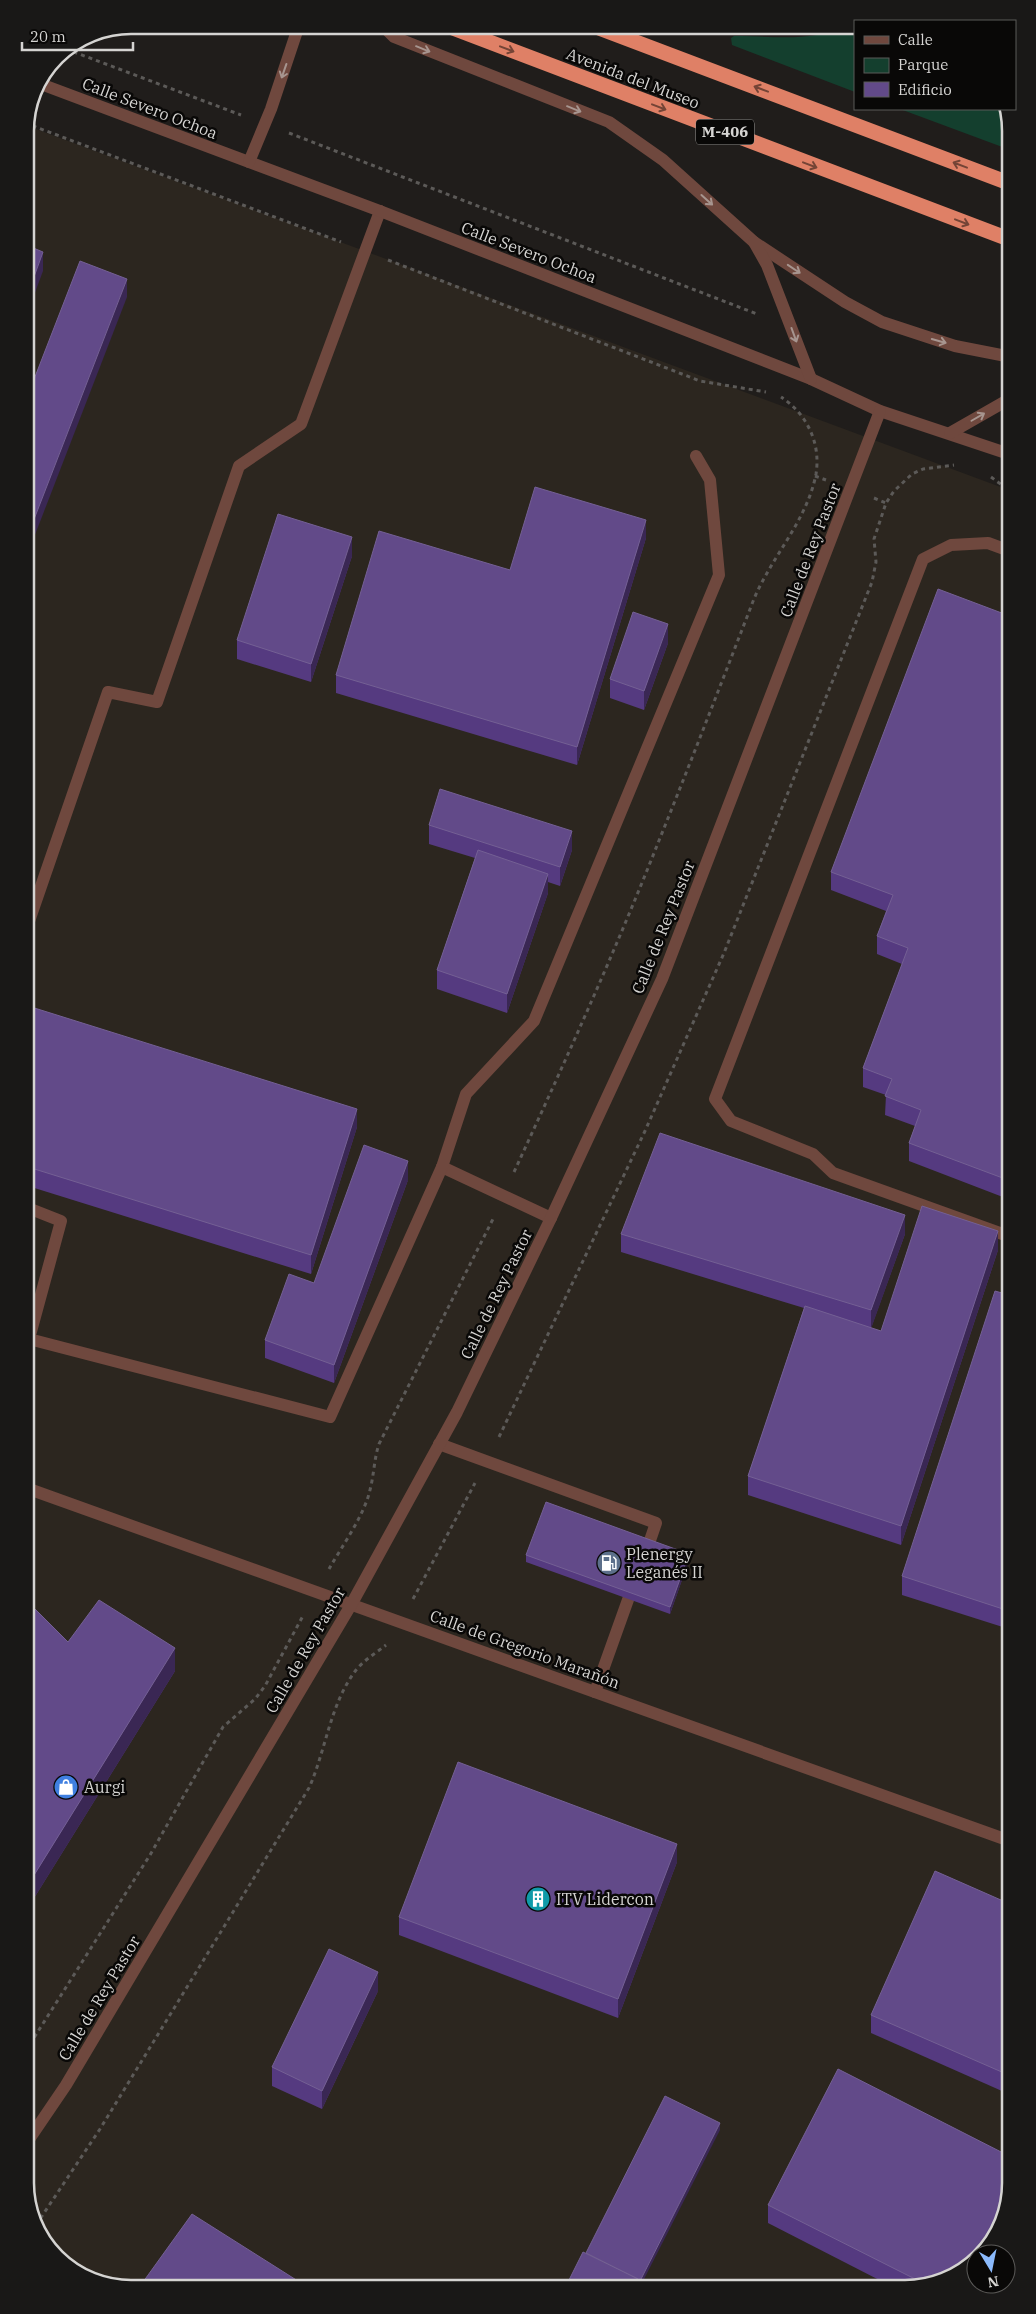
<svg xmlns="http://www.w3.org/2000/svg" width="1036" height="2314" viewBox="0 0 1036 2314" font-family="'IBM Plex Serif',serif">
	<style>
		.built { fill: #2c261f }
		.green { fill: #143f2e }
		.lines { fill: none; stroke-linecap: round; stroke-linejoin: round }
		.path { stroke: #5c5a58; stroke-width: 3; stroke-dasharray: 4 4; stroke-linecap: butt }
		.lane { stroke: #6f483e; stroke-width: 12 }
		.street { stroke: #6f483e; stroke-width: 12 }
		.highway { stroke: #df8066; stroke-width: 15 }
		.wall { fill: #553a80 }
		.shaded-wall { fill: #3a2754 }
		.building { fill: #624a89; stroke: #746094 }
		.oneway { stroke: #a7958f }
		.oneway2 { stroke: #744436 }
		.labels { text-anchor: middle; stroke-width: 5; stroke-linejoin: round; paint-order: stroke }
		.shield { fill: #090807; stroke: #989795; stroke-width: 1 }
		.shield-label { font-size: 15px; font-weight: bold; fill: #d5d4d2 }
		.street-label { font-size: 16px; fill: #d5d4d2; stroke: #090807 }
		.poi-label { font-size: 16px; fill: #d5d4d2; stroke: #090807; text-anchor: start }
		.rim { fill: none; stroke: #d5d4d2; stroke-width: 2.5 }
	</style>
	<rect width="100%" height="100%" fill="#201d1b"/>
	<polygon class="built" points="25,125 1006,489 1011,2184 976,2255 940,2283 123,2289 66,2267 31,2218"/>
	<g class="green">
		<path d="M851,25H855V92L732,45L731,38L734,36C777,36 809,43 851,25Z"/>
		<polygon points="900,109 1005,109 1005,148"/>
	</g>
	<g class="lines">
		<g class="path">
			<polyline points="66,49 241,115"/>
			<polyline points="25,123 341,242"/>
			<polyline points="289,133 757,314"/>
			<polyline points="388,260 700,381 766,392"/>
			<polyline points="815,476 826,480"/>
			<polyline points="991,477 1006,488"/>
			<polyline points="874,498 886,503"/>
			<path d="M514,1172C564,1064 614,954 658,843C690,764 721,684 752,604C769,559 807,522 816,474C821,443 807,414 781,397"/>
			<polyline points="499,1437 645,1131 724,953 872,582 876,562 874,539 886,503 894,491 912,474 923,469 954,465"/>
			<path d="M329,1569C342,1546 364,1516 370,1490C374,1475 374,1459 379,1444L493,1219"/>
			<polyline points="413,1599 475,1483"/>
			<polyline points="30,2044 150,1855 223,1727 255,1699 265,1686 304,1614"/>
			<path d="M36,2225L100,2129L309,1788C326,1750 330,1704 356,1670C364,1660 376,1653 386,1645"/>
		</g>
		<g class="lane">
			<polyline points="382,25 394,37 609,122 663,160 754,242 845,302 882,322 955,346 1006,356"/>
			<polyline points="1007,550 988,543 951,545 923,559 715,1099 731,1121 813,1154 833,1173 1008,1236"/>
			<polyline points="27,927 108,692 157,702 239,466 301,424 380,211"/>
			<polyline points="442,1167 551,1218"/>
			<polyline points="28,1208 61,1221 29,1339 330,1417 442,1167 466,1094 534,1021 719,575 710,480 696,456"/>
			<polyline points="439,1444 656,1523 645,1555"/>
			<polyline points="595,1692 634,1583"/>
		</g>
		<g class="street">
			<polyline points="38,83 380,211 811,379 880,411 1006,453"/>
			<polyline points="249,162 271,109 299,25"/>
			<polyline points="754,242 767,265 811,379"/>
			<polyline points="950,433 1006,401"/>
			<polyline points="29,1489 1010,1841"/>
			<polyline points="30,2138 66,2085 351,1605 457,1412 551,1218 662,979 880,411"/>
		</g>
		<g class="highway">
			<polyline points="445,25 1006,238"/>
			<polyline points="591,25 1006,182"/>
		</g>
	</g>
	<g class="wall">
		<polygon points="646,538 577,765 336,693 336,675 510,570"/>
		<polygon points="352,556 311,682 237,659 237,640"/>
		<polygon points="1007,615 1008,1199 909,1161 909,1143 915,1126 885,1115 886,1095 863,1087 863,1068 902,964 877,954 877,936 886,911 831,890 831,872"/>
		<polygon points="668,643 644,710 610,698 610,679"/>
		<polygon points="429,825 572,850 560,886 548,882 548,893 507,1013 437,989 437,970 475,858 429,844"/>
		<polygon points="28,1006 357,1127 311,1274 28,1186"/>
		<polygon points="408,1180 334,1383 265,1358 265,1340 314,1283"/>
		<polygon points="621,1234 905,1234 871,1328 881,1331 998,1250 901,1545 748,1495 748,1476 804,1308 621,1252"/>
		<polygon points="1009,1295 1009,1629 902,1595 902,1576"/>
		<polygon points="526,1555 689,1560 670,1614 526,1562"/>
		<polygon points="29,1603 68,1642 175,1671 31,1903 30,1903"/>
		<polygon points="677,1862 618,2018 399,1935 399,1917"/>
		<polygon points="1010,1904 1011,2095 871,2033 871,2015"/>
		<polygon points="378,1991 322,2109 272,2086 272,2067"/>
		<polygon points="768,2205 940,2283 887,2284 768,2223"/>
	</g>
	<g class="shaded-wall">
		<polygon points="43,252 43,271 26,317 26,299"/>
		<polygon points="127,279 127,297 26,558 26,540"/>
		<polygon points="646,520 646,538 577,765 577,747"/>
		<polygon points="352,537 352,556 311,682 311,664"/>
		<polygon points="668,624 668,643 644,710 644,691"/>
		<polygon points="572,831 572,850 560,886 560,867"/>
		<polygon points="548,874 548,893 507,1013 507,994"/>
		<polygon points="357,1109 357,1127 311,1274 311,1255"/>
		<polygon points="408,1161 408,1180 334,1383 334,1365"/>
		<polygon points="905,1215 905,1234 871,1329 871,1310"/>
		<polygon points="30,1217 30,1235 28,1239 28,1221"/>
		<polygon points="998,1231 998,1250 901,1545 901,1526"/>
		<polygon points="689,1554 689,1560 670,1614 670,1607"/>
		<polygon points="175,1648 175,1671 31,1903 31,1880"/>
		<polygon points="677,1844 677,1862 618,2018 618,1999"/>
		<polygon points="378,1972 378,1991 322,2109 322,2091"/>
		<polygon points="720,2123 720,2130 641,2285 638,2285"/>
	</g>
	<g class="building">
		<polygon points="26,245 43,252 26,299"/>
		<polygon points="80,261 127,279 26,540 26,400"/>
		<polygon points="535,487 646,520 577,747 336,675 379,531 510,570"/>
		<polygon points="278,514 352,537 311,664 237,640"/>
		<polygon points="938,589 1007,615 1008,1180 909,1143 921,1110 885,1096 892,1079 863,1068 908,948 877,936 893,895 831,872"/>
		<polygon points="633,612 668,624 644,691 610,679"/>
		<polygon points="440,789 572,831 560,867 429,825"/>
		<polygon points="478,850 548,874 507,994 437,970"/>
		<polygon points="28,1006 357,1109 311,1255 28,1167"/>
		<polygon points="660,1133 905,1215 871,1310 621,1234"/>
		<polygon points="364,1145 408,1161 334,1365 265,1340 289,1274 314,1283"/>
		<polygon points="922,1206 998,1231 901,1526 748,1476 805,1306 881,1331"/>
		<polygon points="995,1291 1009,1295 1009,1611 902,1576"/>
		<polygon points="546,1502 689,1554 670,1607 526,1555"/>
		<polygon points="99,1600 175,1648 31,1880 30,1879 29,1603 68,1642"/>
		<polygon points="458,1762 677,1844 618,1999 399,1917"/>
		<polygon points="935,1871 1010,1904 1011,2076 871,2015"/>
		<polygon points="329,1949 378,1972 322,2091 272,2067"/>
		<polygon points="838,2069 1011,2157 1011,2184 993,2242 978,2254 976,2254 976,2255 940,2283 923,2283 768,2205"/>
		<polygon points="665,2096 720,2123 638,2285 638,2279 586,2253"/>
		<polygon points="192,2214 309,2288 138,2289"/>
		<polygon points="583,2252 638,2279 635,2285 566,2286"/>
	</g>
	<defs><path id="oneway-shaft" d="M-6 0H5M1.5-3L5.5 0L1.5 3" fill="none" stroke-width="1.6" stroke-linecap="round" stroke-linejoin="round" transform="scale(1.25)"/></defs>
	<g class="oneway">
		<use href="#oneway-shaft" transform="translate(423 49) rotate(22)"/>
		<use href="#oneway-shaft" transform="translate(284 71) rotate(109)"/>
		<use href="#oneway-shaft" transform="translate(574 109) rotate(22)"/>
		<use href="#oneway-shaft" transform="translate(707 200) rotate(42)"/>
		<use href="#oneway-shaft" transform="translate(794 269) rotate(34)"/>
		<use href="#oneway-shaft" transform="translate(794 335) rotate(70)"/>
		<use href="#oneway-shaft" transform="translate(939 341) rotate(16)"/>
		<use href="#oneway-shaft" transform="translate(978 417) rotate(-30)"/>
	</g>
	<g class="oneway2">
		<use href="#oneway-shaft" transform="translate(507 49) rotate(21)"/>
		<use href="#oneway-shaft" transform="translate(761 89) rotate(-159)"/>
		<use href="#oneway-shaft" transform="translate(659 107) rotate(21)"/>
		<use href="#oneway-shaft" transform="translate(810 165) rotate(21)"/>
		<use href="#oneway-shaft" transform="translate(960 165) rotate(-159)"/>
		<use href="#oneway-shaft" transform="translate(962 222) rotate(21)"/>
	</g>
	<defs>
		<symbol id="fuel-disc" viewBox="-11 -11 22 22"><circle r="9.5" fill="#5c6f8a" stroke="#090807"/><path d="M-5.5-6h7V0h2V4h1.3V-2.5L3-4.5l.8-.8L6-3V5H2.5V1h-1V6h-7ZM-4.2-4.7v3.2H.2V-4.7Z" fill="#fff"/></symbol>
		<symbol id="shop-disc" viewBox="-11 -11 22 22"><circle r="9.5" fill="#3f7fe0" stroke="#090807"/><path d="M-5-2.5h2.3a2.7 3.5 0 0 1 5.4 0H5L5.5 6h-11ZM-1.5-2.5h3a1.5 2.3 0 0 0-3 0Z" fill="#fff"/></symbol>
		<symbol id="building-disc" viewBox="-11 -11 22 22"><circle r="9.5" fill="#0f9aa8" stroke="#090807"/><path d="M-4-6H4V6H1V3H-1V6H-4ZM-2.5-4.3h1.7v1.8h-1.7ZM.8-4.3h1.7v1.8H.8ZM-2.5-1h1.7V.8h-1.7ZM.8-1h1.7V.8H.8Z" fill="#fff"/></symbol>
	</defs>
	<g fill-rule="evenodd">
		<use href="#fuel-disc" x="595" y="1549" width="28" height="28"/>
		<use href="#shop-disc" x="52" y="1773" width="28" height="28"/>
		<use href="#building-disc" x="524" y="1885" width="28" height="28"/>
	</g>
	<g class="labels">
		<rect class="shield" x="696" y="119.5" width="58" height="25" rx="4"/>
		<g class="shield-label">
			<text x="725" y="137">M-406</text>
		</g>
		<g class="street-label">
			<text transform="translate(633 78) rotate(21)" y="6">Avenida del Museo</text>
			<text transform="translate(150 108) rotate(21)" y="6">Calle Severo Ochoa</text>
			<text transform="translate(529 252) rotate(21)" y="6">Calle Severo Ochoa</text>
			<text transform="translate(810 550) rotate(-69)" y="6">Calle de Rey Pastor</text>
			<text transform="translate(663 927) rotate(-68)" y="6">Calle de Rey Pastor</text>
			<text transform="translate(496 1294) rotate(-64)" y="6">Calle de Rey Pastor</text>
			<text transform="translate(525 1649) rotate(20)" y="6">Calle de Gregorio Marañón</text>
			<text transform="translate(305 1650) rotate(-60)" y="6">Calle de Rey Pastor</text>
			<text transform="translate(99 1998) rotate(-59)" y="6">Calle de Rey Pastor</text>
		</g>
		<g class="poi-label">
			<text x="626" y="1560">Plenergy<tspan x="626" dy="18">Leganés II</tspan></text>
			<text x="84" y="1793">Aurgi</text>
			<text x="556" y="1905">ITV Lidercon</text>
		</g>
	</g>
	<path d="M0 0H1036V2314H0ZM131 34H905A97 97 0 0 1 1002 131V2183A97 97 0 0 1 905 2280H131A97 97 0 0 1 34 2183V131A97 97 0 0 1 131 34Z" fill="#191817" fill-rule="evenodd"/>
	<path class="rim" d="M131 34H905A97 97 0 0 1 1002 131V2183A97 97 0 0 1 905 2280H131A97 97 0 0 1 34 2183V131A97 97 0 0 1 131 34Z"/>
	<rect x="854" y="20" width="162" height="90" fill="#090807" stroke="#5b5a58"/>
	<rect x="864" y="36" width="25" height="8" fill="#6f483e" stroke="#5b5a58"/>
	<text x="898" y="45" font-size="15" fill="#d5d4d2">Calle</text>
	<rect x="864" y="58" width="25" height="15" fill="#143f2e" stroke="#5b5a58"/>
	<text x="898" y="70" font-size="15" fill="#d5d4d2">Parque</text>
	<rect x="864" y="82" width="25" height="15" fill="#624a89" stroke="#5b5a58"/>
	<text x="898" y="95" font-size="15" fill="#d5d4d2">Edificio</text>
	<g transform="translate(991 2269) rotate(170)"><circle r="24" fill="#090807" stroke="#5b5a58"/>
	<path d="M0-4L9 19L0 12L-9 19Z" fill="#8bbafc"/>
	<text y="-8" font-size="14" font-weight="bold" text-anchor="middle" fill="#d5d4d2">N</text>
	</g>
	<path d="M22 42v8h111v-8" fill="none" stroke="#d5d4d2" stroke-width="2.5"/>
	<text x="30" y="42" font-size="15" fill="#d5d4d2" stroke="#090807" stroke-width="4" paint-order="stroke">20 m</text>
</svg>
